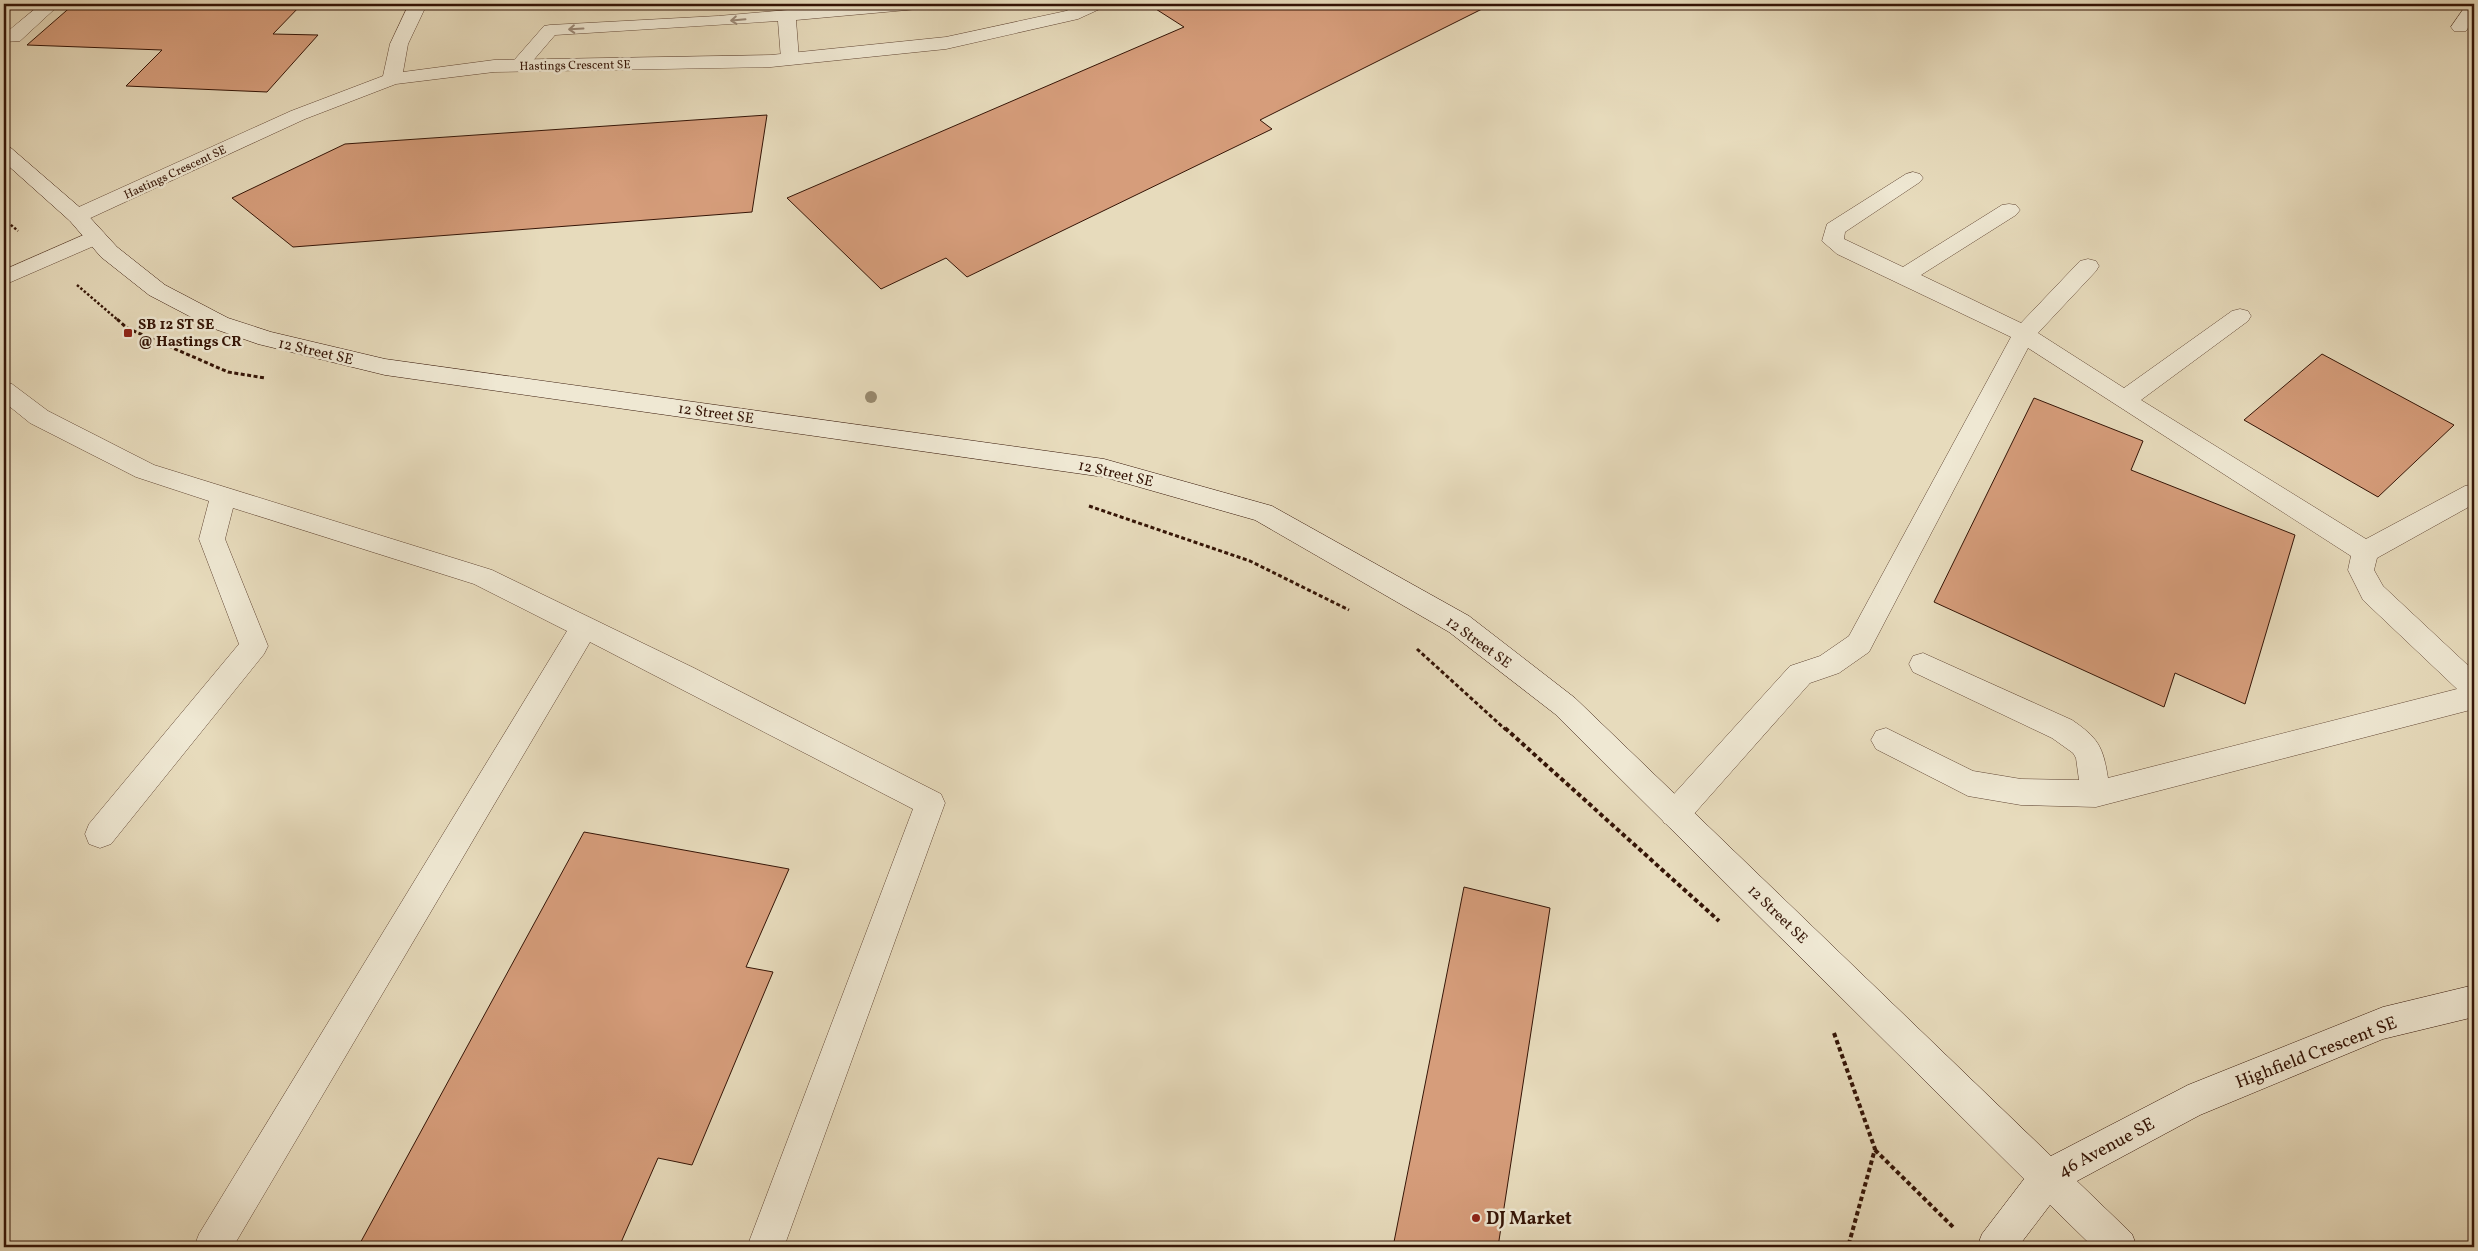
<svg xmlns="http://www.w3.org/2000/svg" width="2478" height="1251" viewBox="0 0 2478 1251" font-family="Vollkorn,serif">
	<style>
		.building { fill: #d69d7b; stroke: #341406 }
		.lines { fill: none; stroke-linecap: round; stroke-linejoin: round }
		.lane-casing { stroke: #614634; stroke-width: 1 }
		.street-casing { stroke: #614634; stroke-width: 1 }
		.secondary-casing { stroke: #341406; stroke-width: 1 }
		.path-far2 { stroke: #341406; stroke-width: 2.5; stroke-dasharray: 2.5 2; stroke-linecap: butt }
		.path-far1 { stroke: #341406; stroke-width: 3; stroke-dasharray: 4 2.5; stroke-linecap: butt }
		.path { stroke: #341406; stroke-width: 4; stroke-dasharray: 4.5 3; stroke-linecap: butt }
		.lane { fill: #efe8d3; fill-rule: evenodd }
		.street { fill: #efe8d3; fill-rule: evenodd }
		.secondary { fill: #efe8d3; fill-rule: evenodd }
		.tree { fill: #998a6f }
		.oneway { stroke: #9b8977 }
		.poi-dot { fill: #8f2418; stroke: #efe8d3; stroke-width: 2 }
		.labels { text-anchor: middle; stroke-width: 5; stroke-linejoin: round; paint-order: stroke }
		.far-street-label { font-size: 12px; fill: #341406; stroke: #efe8d3 }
		.poi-label { font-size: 15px; font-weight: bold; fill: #341406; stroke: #efe8d3; text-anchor: start }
		.street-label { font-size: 15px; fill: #341406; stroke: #efe8d3 }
		.near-street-label { font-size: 18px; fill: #341406; stroke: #efe8d3 }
		.near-poi-label { font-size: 18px; font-weight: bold; fill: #341406; stroke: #efe8d3; text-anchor: start }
	</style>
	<rect width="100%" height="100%" fill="#e7dbbc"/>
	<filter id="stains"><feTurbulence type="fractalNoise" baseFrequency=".004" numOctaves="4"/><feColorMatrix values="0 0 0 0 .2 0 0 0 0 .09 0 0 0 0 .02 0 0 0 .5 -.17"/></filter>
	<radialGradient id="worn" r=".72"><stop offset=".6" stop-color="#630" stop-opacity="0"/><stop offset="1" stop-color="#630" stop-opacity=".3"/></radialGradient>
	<g class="building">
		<polygon points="74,4 302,4 273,34 318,35 267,92 126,86 162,50 27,45"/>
		<polygon points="1148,4 1492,4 1260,120 1272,129 967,277 946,258 881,289 787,198 1184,27"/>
		<polygon points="767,115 752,212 293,247 232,198 345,144"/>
		<polygon points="2322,354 2454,425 2378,497 2244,420"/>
		<polygon points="2034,398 2143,441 2131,470 2295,535 2245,704 2175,673 2164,707 1934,602"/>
		<polygon points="584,832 789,869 746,967 773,972 692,1165 658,1158 619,1247 358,1247"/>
		<polygon points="1464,887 1550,908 1498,1247 1393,1247"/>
	</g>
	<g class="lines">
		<defs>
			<g id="lane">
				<polygon points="41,4 60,4 20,41 4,42 4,32 8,31"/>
				<polygon points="857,4 927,4 924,8 918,9 796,20 799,59 797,63 783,63 781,59 778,21 555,35 525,70 511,70 509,66 544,26 550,25 718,16"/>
				<polygon points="2467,4 2474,4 2474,19 2466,31 2454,31 2451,27"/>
				<path d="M1913,172L1920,174L1923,178L1920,182L1845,232L1844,239L1903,267L2002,205L2009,204L2016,205L2020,210L2016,215L1921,275L2021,323L2080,261L2088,259L2096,261L2099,266L2096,271L2038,333L2124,388L2232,311L2240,309L2248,311L2251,316L2248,321L2141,400L2366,539L2465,486L2474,484V504L2377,558L2374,570L2383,586L2474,671V709L2096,807L2021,805L1968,796L1876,749L1871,740L1876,731L1886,728L1973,771L2021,779L2079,780L2076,758L2073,753L2052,738L1913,672L1909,664L1913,656L1923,653L2072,720C2098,738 2103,746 2108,778L2457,689L2363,600L2348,570L2351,556L2028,348L1869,652L1839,673L1810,683L1686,823L1675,827L1664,823L1660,814L1664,805L1790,666L1820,656L1849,636L2011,337L1837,254L1822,241L1827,224L1906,174Z"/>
				<polygon points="95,230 103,232 106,237 103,242 4,285 4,270"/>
				<polygon points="4,382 12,384 48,411 154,465 492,570 694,668 941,794 945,803 784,1247 747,1247 913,809 590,642 233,1247 194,1247 199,1234 567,631 474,584 233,508 225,539 268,646 264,654 111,844 100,848 89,844 85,834 89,824 239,644 199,539 209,501 136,477 30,423 4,402"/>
			</g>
			<polygon id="street" points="409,4 427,4 408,44 403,72 494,60 771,55 946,37 1066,11 1082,4 1105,4 1102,8 1078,19 946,49 771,67 494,72 396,84 305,119 84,221 77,223 70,221 66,216 70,211 291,111 383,76 390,44"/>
			<polygon id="secondary" points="4,146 11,148 84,211 117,247 165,285 228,318 271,332 385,359 1104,459 1272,506 1469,616 1575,698 2051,1156 2188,1085 2383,1007 2474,985 2474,1017 2383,1039 2200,1115 2077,1181 2132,1234 2137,1247 2093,1247 2050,1205 2018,1247 1977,1247 1982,1234 2024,1179 1555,714 1449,632 1255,520 1104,477 385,375 258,344 212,328 149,295 101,257 70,221 4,162"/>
		</defs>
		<use href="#lane" class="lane-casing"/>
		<use href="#street" class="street-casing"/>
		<use href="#secondary" class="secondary-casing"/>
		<g class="path-far2">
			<polyline points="4,219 18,231"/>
			<polyline points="77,285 119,321"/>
		</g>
		<g class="path-far1">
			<polyline points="117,319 127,328 228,372 265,378"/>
			<polyline points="1089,506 1250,561 1349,610"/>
			<polyline points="1417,649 1506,730"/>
		</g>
		<g class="path">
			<polyline points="1505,728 1719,921"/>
			<polyline points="1834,1033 1875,1149 1848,1247"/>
			<polyline points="1875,1150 1954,1228"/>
		</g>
		<use href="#lane" class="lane"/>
		<use href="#street" class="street"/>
		<use href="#secondary" class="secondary"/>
	</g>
	<circle class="tree" cx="871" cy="397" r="6"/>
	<defs><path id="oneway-shaft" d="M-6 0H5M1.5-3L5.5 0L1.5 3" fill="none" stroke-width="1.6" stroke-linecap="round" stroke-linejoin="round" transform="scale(1.25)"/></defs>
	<g class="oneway">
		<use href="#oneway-shaft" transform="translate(738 20) rotate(175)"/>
		<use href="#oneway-shaft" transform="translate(576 29) rotate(177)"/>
	</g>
	<g class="poi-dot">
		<rect x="123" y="328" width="10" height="10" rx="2.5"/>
		<circle cx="1476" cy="1218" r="5"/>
	</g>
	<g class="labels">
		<g class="far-street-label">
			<text transform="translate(575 65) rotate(-1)" y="4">Hastings Crescent SE</text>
			<text transform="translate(175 172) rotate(-25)" y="4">Hastings Crescent SE</text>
		</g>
		<g class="poi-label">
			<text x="138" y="329">SB 12 ST SE<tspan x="138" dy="17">@ Hastings CR</tspan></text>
		</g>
		<g class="street-label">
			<text transform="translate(316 351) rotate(13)" y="5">12 Street SE</text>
			<text transform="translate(716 413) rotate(8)" y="5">12 Street SE</text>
			<text transform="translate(1116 473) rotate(13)" y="5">12 Street SE</text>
			<text transform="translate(1479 642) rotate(36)" y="5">12 Street SE</text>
			<text transform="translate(1778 914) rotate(44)" y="5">12 Street SE</text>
		</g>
		<g class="near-street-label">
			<text transform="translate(2316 1052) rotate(-21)" y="6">Highfield Crescent SE</text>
			<text transform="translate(2106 1147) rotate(-28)" y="6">46 Avenue SE</text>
		</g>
		<g class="near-poi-label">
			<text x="1486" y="1224">DJ Market</text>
		</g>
	</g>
	<rect width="2478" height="1251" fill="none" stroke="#e7dbbc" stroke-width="20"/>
	<rect x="5" y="5" width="2468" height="1241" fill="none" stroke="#341406" stroke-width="2.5"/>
	<rect x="10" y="10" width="2458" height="1231" fill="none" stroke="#341406"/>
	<rect width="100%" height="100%" filter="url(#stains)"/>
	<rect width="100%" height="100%" fill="url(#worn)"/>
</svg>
